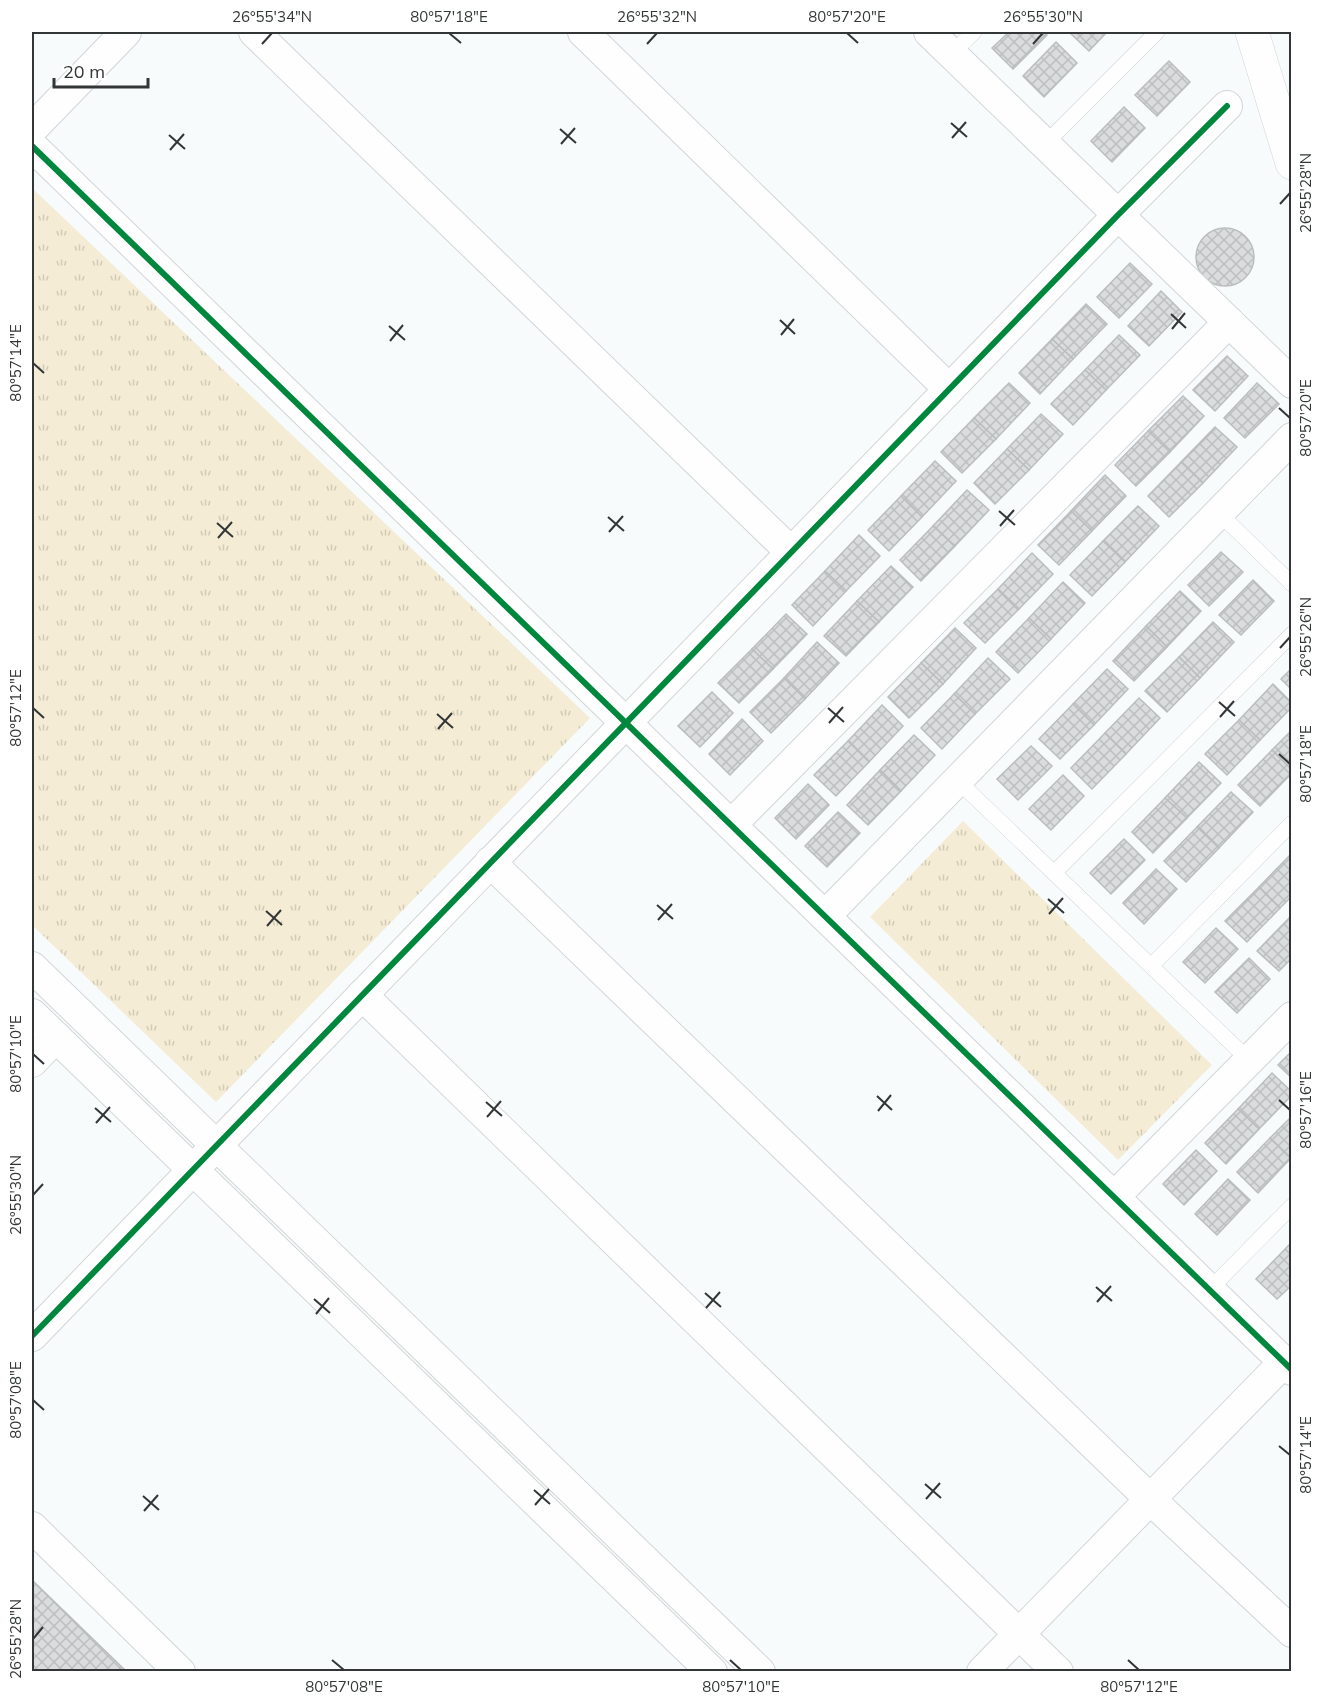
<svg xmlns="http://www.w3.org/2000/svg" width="1323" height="1703" viewBox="0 0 1323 1703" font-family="Mulish,sans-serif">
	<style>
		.grass { fill: url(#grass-tufts) }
		.building { fill: url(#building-cross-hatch); stroke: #babebe; stroke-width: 1.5 }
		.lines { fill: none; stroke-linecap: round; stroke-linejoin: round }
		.service-casing { stroke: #d3d6d7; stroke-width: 16 }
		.minor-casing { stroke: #d3d6d7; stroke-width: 32 }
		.tertiary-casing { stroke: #d3d6d7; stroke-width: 34 }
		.service { stroke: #fefeff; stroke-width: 15 }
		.minor { stroke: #fefeff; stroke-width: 30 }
		.tertiary { stroke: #fefeff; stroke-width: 33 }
		.cycleway-casing { stroke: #fff; stroke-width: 10 }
		.cycleway { stroke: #00873e; stroke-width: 6 }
		.ticks { fill: none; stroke: #323637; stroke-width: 2 }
		.neatline { fill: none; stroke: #323637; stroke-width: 2 }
		.ticks-label { font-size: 15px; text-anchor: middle; fill: #323637 }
	</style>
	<defs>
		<pattern id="grass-tufts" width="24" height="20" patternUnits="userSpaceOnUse" patternTransform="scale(1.5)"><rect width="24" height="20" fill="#f4ecd4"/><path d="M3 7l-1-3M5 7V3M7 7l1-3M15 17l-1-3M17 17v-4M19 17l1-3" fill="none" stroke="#d2cbb7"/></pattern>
		<pattern id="building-cross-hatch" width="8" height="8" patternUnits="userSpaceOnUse" patternTransform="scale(1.5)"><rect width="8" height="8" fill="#daddde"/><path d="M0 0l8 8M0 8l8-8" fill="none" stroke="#bcbebf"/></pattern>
	</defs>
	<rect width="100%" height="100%" fill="#f7fbfc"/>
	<g class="grass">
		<polygon points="32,188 590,718 216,1102 32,925"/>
		<polygon points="963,821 1212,1065 1118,1160 870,917"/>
	</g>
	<g class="building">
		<polygon points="1009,32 1044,32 1047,35 1013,69 992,48"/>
		<polygon points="1069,32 1107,32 1089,51"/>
		<polygon points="1056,42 1077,63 1044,97 1023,76"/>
		<polygon points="1169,61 1190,82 1157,116 1135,95"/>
		<polygon points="1124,107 1145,128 1112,162 1091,141"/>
		<circle cx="1225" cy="257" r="29"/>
		<polygon points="1130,263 1152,284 1119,318 1097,297"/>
		<polygon points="1161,291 1182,312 1149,346 1128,326"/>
		<polygon points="1086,304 1107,324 1073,359 1052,339"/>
		<polygon points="1119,335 1140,355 1106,390 1085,370"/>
		<polygon points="1052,339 1073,359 1040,394 1019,373"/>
		<polygon points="1227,356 1248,376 1215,411 1193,390"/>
		<polygon points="1085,370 1106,390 1073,425 1051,404"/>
		<polygon points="1009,383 1030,403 996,439 974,418"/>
		<polygon points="1257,383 1279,404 1245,438 1224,418"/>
		<polygon points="1183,396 1204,416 1170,452 1148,431"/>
		<polygon points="1041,414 1063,434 1029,470 1007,449"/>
		<polygon points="974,418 996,439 962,473 941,452"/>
		<polygon points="1215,427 1237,447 1203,483 1181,462"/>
		<polygon points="1148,431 1170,452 1136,486 1115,465"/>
		<polygon points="1007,449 1029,470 995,504 974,483"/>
		<polygon points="935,461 956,481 922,517 901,496"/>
		<polygon points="1181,462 1203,483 1169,517 1148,496"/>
		<polygon points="1105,475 1126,496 1092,531 1071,511"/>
		<polygon points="967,490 989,510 955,546 933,526"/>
		<polygon points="901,496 922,517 889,551 868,530"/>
		<polygon points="1138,506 1159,526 1125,562 1103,541"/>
		<polygon points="1071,511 1092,531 1059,565 1038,545"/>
		<polygon points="933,526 955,546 921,581 900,560"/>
		<polygon points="859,535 880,556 846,591 825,571"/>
		<polygon points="1103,541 1125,562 1092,596 1070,575"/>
		<polygon points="1221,552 1243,572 1209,606 1188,585"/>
		<polygon points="1032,553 1053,574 1019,609 998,589"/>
		<polygon points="891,566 913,587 879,622 857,601"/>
		<polygon points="825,571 846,591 813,626 792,605"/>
		<polygon points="1253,580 1274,601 1241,635 1219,615"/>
		<polygon points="1063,582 1085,603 1051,639 1029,618"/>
		<polygon points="998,589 1019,609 985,643 964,623"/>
		<polygon points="1180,591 1201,611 1167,647 1146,626"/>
		<polygon points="857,601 879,622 846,656 824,636"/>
		<polygon points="786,614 807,634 773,669 752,649"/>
		<polygon points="1029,618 1051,639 1018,673 996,652"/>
		<polygon points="1213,622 1234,642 1200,678 1179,657"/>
		<polygon points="1146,626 1167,647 1134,681 1113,661"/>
		<polygon points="955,628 976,648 943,684 921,663"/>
		<polygon points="817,642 839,663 805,699 784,678"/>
		<polygon points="752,649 773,669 739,703 718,683"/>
		<polygon points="1179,657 1200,678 1167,712 1145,691"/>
		<polygon points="988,658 1010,679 975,714 954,694"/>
		<polygon points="921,663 943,684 909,718 888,697"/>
		<polygon points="1292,668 1292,690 1281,679"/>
		<polygon points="1107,669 1128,689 1094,725 1073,704"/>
		<polygon points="784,678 805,699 771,733 750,712"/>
		<polygon points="1273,684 1292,703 1292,707 1260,740 1239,720"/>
		<polygon points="712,692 733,713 700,747 678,726"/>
		<polygon points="954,694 975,714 942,749 921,728"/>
		<polygon points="1139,698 1160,718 1126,754 1105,733"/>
		<polygon points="1073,704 1094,725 1060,759 1039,739"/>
		<polygon points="882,705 903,726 869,762 848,741"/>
		<polygon points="742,719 763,741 730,775 709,754"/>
		<polygon points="1239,720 1260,740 1227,775 1205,754"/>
		<polygon points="1292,730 1292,770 1272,750"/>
		<polygon points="1105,733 1126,754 1092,789 1071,768"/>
		<polygon points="914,735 935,755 901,791 880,770"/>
		<polygon points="848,741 869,762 836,796 814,775"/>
		<polygon points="1031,746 1052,766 1018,800 997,779"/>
		<polygon points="1272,750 1292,770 1292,773 1260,806 1238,785"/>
		<polygon points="1199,762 1221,783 1187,818 1165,798"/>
		<polygon points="880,770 901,791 868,825 847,805"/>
		<polygon points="1063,775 1084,796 1051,830 1029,809"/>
		<polygon points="808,784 829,805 796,839 775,818"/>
		<polygon points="1231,792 1253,812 1219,848 1197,827"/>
		<polygon points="1165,798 1187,818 1153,853 1132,832"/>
		<polygon points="838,812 860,833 827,867 805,846"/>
		<polygon points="1197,827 1219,848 1186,882 1164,861"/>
		<polygon points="1124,839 1145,860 1111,894 1090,873"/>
		<polygon points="1292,853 1292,896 1280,908 1259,887"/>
		<polygon points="1156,869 1177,889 1144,924 1123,903"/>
		<polygon points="1259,887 1280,908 1247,942 1225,921"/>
		<polygon points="1291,916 1292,958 1279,971 1257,951"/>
		<polygon points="1216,928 1238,949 1205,983 1183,962"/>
		<polygon points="1249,958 1270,979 1237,1013 1215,992"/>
		<polygon points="1292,1051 1292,1078 1278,1065"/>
		<polygon points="1272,1073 1292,1092 1292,1095 1259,1129 1238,1109"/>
		<polygon points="1238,1109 1259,1129 1226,1164 1205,1143"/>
		<polygon points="1292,1116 1292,1158 1291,1158 1270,1138"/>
		<polygon points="1270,1138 1291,1158 1258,1193 1237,1172"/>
		<polygon points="1196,1150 1217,1171 1184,1205 1163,1184"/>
		<polygon points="1228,1179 1250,1200 1217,1235 1195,1214"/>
		<polygon points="1289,1245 1292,1247 1292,1285 1277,1299 1256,1279"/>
		<polygon points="32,1580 127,1672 32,1672"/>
	</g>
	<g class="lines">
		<defs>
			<g id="service">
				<polyline points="951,54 974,32"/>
				<polyline points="1045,144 1157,32"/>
				<polyline points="1219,513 1292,584"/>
				<polyline points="957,780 1250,1061"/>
				<polyline points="1054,873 1292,634"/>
				<polyline points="1151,966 1292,823"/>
				<polyline points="1209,1290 1292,1206"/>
			</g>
			<g id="minor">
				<polyline points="254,32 791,552"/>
				<polyline points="583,32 949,389"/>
				<polyline points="929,32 1292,383"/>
				<polyline points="32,129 126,32"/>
				<polyline points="32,146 1292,1370"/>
				<polyline points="731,825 1229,322"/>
				<polyline points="490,862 1150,1499 1292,1632"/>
				<polyline points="825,916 1292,438"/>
				<polyline points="32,967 760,1672"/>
				<polyline points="362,995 1058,1672"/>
				<polyline points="32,1014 712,1672"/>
				<polyline points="32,1062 56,1037"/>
				<polyline points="1114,1197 1292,1017"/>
				<polyline points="32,1336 1118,215 1227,106"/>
				<polyline points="32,1527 180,1672"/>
				<polyline points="982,1672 1284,1362"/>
			</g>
			<polyline id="tertiary" points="1252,32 1292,163"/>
		</defs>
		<use href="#service" class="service-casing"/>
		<use href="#minor" class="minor-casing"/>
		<use href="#tertiary" class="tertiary-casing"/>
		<use href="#service" class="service"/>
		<use href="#minor" class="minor"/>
		<use href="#tertiary" class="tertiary"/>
		<defs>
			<g id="cycleway">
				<polyline points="32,146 1292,1370"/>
				<polyline points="32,1336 1118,215 1227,106"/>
			</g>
		</defs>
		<use href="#cycleway" class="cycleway-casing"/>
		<use href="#cycleway" class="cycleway"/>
	</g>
	<path class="ticks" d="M449,33L461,43M847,33L858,43M262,44L272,33M647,44L657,33M1033,44L1043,33M951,123L967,137M560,129L576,143M169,135L185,149M952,138L966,122M561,144L575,128M170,150L184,134M1280,204L1290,193M1171,314L1186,328M780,320L795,334M389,326L405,340M1172,329L1185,313M781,335L794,319M390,341L403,325M33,363L44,373M1279,408L1290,418M999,511L1015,525M608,517L624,531M217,523L233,537M1000,526L1014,510M609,532L623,516M218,538L232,522M1280,648L1290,637M1219,702L1235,716M33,708L44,718M828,708L844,722M437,714L453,728M1220,717L1234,701M829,723L843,707M438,729L452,713M1279,754L1290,764M1048,899L1064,913M657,905L673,919M266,911L282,925M1049,914L1063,898M658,920L672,904M267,926L281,910M33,1054L44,1064M877,1096L892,1110M1279,1100L1290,1110M486,1102L502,1116M95,1108L111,1122M878,1111L891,1095M487,1117L501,1101M96,1123L110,1107M33,1195L43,1184M1096,1287L1112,1301M705,1293L721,1307M314,1299L330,1313M1097,1302L1111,1286M706,1308L720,1292M316,1314L329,1298M33,1400L44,1410M1279,1446L1290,1455M925,1484L941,1498M534,1490L550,1504M143,1496L159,1510M926,1499L940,1483M535,1505L549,1489M144,1511L158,1495M33,1639L43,1627M332,1660L344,1670M730,1660L741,1670M1128,1660L1139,1670"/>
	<rect width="1323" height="1703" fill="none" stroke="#ffffff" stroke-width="66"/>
	<path d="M54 78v9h94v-9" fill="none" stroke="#323637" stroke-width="3"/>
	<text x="63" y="78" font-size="18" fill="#323637" stroke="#ffffff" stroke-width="4.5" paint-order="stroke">20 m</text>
	<rect x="33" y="33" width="1257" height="1637" class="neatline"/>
	<g class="ticks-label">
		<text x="272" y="22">26°55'34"N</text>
		<text x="449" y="22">80°57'18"E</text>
		<text x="657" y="22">26°55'32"N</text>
		<text x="847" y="22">80°57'20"E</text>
		<text x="1043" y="22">26°55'30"N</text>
		<text transform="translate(1306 193) rotate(-90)" y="5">26°55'28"N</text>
		<text transform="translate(16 363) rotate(-90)" y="5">80°57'14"E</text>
		<text transform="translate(1306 418) rotate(-90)" y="5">80°57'20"E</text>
		<text transform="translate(1306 637) rotate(-90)" y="5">26°55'26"N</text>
		<text transform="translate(16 708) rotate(-90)" y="5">80°57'12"E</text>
		<text transform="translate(1306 764) rotate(-90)" y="5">80°57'18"E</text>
		<text transform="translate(16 1054) rotate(-90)" y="5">80°57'10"E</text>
		<text transform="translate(1306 1110) rotate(-90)" y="5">80°57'16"E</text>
		<text transform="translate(16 1195) rotate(-90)" y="5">26°55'30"N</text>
		<text transform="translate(16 1400) rotate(-90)" y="5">80°57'08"E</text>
		<text transform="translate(1306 1455) rotate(-90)" y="5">80°57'14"E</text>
		<text transform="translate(16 1639) rotate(-90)" y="5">26°55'28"N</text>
		<text x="344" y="1692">80°57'08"E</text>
		<text x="741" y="1692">80°57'10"E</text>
		<text x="1139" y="1692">80°57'12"E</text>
	</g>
</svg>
